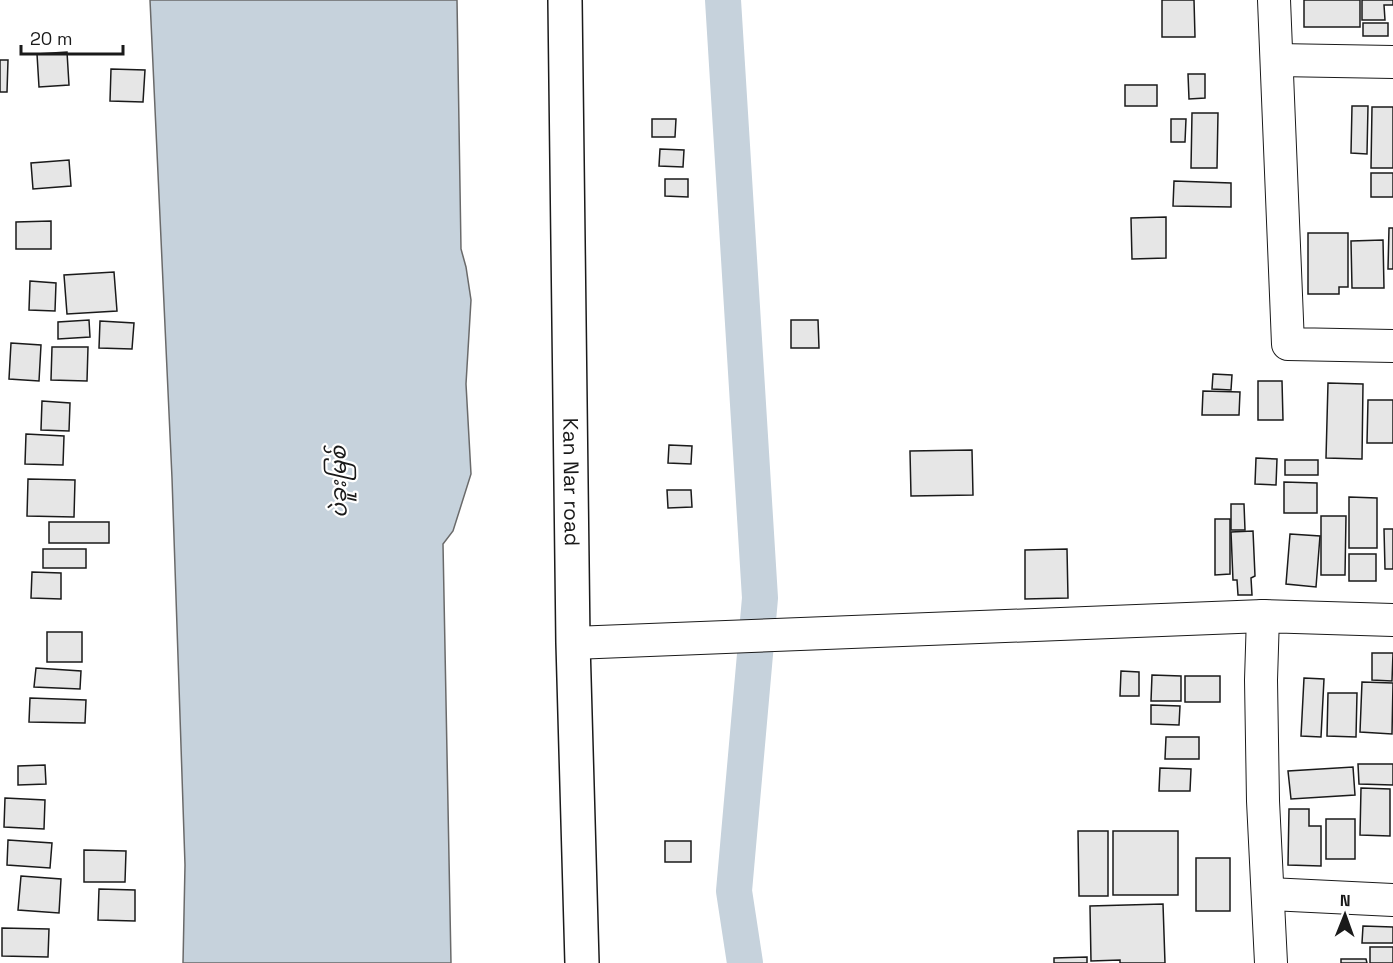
<svg xmlns="http://www.w3.org/2000/svg" width="1393" height="963" viewBox="0 0 1393 963" font-family="'Space Grotesk','Noto Sans Myanmar',sans-serif">
	<style>
		.water { fill: #c6d2dc; stroke: #6a6a6a; stroke-width: 1.5 }
		.lines { fill: none; stroke-linecap: round; stroke-linejoin: round }
		.canal { stroke: #c6d2dc; stroke-width: 36 }
		.building { fill: #e6e6e6; stroke: #1a1a1a; stroke-width: 1.5 }
		.street-casing { stroke: #1a1a1a; stroke-width: 34 }
		.secondary-casing { stroke: #1a1a1a; stroke-width: 36 }
		.street { stroke: #fff; stroke-width: 32 }
		.secondary { stroke: #fff; stroke-width: 33 }
		.labels { text-anchor: middle; stroke-width: 4.5; stroke-linejoin: round; paint-order: stroke }
		.street-label { font-size: 21px; fill: #1a1a1a; stroke: #fff }
		.water-label { font-size: 22px; font-style: italic; fill: #1a1a1a; stroke: #fff }
	</style>
	<rect width="100%" height="100%" fill="#fff"/>
	<polygon class="water" points="150,0 457,0 461,249 466,267 471,300 466,384 471,474 453,531 443,544 451,963 183,963 185,865 172,478"/>
	<g class="lines">
		<polyline class="canal" points="723,0 760,598 734,891 745,963"/>
	</g>
	<g class="building">
		<polygon points="1162,0 1194,0 1195,37 1162,37"/>
		<rect x="1304" y="0" width="56" height="27"/>
		<polygon points="1362,0 1393,0 1393,5 1384,5 1385,20 1362,20"/>
		<rect x="1363" y="23" width="25" height="13"/>
		<polygon points="67,52 69,85 39,87 37,54"/>
		<polygon points="0,60 8,60 7,92 0,92"/>
		<polygon points="111,69 145,70 143,102 110,101"/>
		<polygon points="1188,74 1205,74 1205,98 1189,99"/>
		<rect x="1125" y="85" width="32" height="21"/>
		<polygon points="1352,106 1368,106 1367,154 1351,153"/>
		<polygon points="1372,107 1393,107 1393,168 1371,168"/>
		<polygon points="1192,113 1218,113 1217,168 1191,168"/>
		<polygon points="652,119 676,119 675,137 652,137"/>
		<polygon points="1171,119 1186,119 1185,142 1171,142"/>
		<polygon points="660,149 684,150 683,167 659,166"/>
		<polygon points="69,160 71,186 33,189 31,163"/>
		<rect x="1371" y="173" width="22" height="24"/>
		<polygon points="665,179 688,179 688,197 665,196"/>
		<polygon points="1174,181 1231,183 1231,207 1173,206"/>
		<polygon points="1166,217 1166,258 1132,259 1131,218"/>
		<polygon points="51,221 51,249 16,249 16,222"/>
		<polygon points="1389,228 1393,228 1393,269 1388,269"/>
		<polygon points="1308,233 1348,233 1348,287 1339,287 1339,294 1308,294"/>
		<polygon points="1383,240 1384,288 1352,288 1351,241"/>
		<polygon points="114,272 117,311 67,314 64,275"/>
		<polygon points="30,281 56,283 55,311 29,310"/>
		<polygon points="89,320 90,337 58,339 58,322"/>
		<polygon points="791,320 818,320 819,348 791,348"/>
		<polygon points="100,321 134,323 132,349 99,348"/>
		<polygon points="11,343 41,345 39,381 9,379"/>
		<polygon points="52,347 88,347 87,381 51,380"/>
		<polygon points="1213,374 1232,375 1231,390 1212,389"/>
		<polygon points="1258,381 1282,381 1283,420 1258,420"/>
		<polygon points="1328,383 1363,384 1362,459 1326,458"/>
		<polygon points="1203,391 1240,392 1239,415 1202,415"/>
		<polygon points="1368,400 1393,400 1393,443 1367,443"/>
		<polygon points="42,401 70,403 69,431 41,430"/>
		<polygon points="26,434 64,436 63,465 25,464"/>
		<polygon points="669,445 692,446 691,464 668,463"/>
		<polygon points="972,450 973,495 911,496 910,451"/>
		<polygon points="1256,458 1277,459 1276,485 1255,484"/>
		<rect x="1285" y="460" width="33" height="15"/>
		<polygon points="28,479 75,480 74,517 27,516"/>
		<polygon points="1284,482 1317,483 1317,513 1284,513"/>
		<polygon points="667,490 691,490 692,507 668,508"/>
		<polygon points="1349,497 1377,498 1377,548 1349,548"/>
		<polygon points="1231,504 1244,504 1245,530 1231,530"/>
		<polygon points="1321,516 1346,516 1345,575 1321,575"/>
		<polygon points="1215,519 1230,519 1230,574 1215,575"/>
		<rect x="49" y="522" width="60" height="21"/>
		<polygon points="1384,529 1393,529 1393,569 1385,569"/>
		<polygon points="1253,531 1255,576 1251,578 1252,595 1238,595 1237,580 1233,580 1231,532"/>
		<polygon points="1290,534 1320,536 1316,587 1286,584"/>
		<rect x="43" y="549" width="43" height="19"/>
		<polygon points="1067,549 1068,598 1025,599 1025,550"/>
		<rect x="1349" y="554" width="27" height="27"/>
		<polygon points="32,572 61,573 61,599 31,598"/>
		<rect x="47" y="632" width="35" height="30"/>
		<polygon points="1372,653 1393,653 1392,681 1372,680"/>
		<polygon points="36,668 81,671 80,689 34,687"/>
		<polygon points="1121,671 1139,672 1139,696 1120,696"/>
		<polygon points="1152,675 1181,676 1181,701 1151,701"/>
		<rect x="1185" y="676" width="35" height="26"/>
		<polygon points="1304,678 1324,679 1321,737 1301,736"/>
		<polygon points="1362,682 1393,683 1392,734 1360,732"/>
		<polygon points="1328,693 1357,693 1356,737 1327,736"/>
		<polygon points="30,698 86,700 85,723 29,722"/>
		<polygon points="1151,705 1180,706 1179,725 1151,724"/>
		<polygon points="1166,737 1199,737 1199,759 1165,759"/>
		<polygon points="1358,764 1393,764 1393,785 1359,784"/>
		<polygon points="45,765 46,784 18,785 18,766"/>
		<polygon points="1353,767 1355,795 1291,799 1288,771"/>
		<polygon points="1160,768 1191,769 1190,791 1159,791"/>
		<polygon points="1361,788 1390,789 1390,836 1360,835"/>
		<polygon points="5,798 45,800 44,829 4,827"/>
		<polygon points="1289,809 1309,809 1309,826 1321,826 1321,866 1288,865"/>
		<rect x="1326" y="819" width="29" height="40"/>
		<polygon points="1078,831 1108,831 1108,896 1079,896"/>
		<rect x="1113" y="831" width="65" height="64"/>
		<polygon points="8,840 52,843 50,868 7,865"/>
		<rect x="665" y="841" width="26" height="21"/>
		<polygon points="84,850 126,851 125,882 84,882"/>
		<rect x="1196" y="858" width="34" height="53"/>
		<polygon points="21,876 61,879 59,913 18,910"/>
		<polygon points="99,889 135,890 135,921 98,920"/>
		<polygon points="1163,904 1165,963 1120,963 1120,960 1091,961 1090,906"/>
		<polygon points="1363,926 1393,927 1393,943 1362,943"/>
		<polygon points="2,928 49,929 48,957 2,956"/>
		<rect x="1370" y="947" width="23" height="16"/>
		<polygon points="1087,957 1087,963 1054,963 1054,958"/>
		<polygon points="1341,959 1366,959 1367,963 1341,963"/>
	</g>
	<g class="lines">
		<defs>
			<g id="street">
				<polyline points="1274,0 1288,344 1393,346"/>
				<polyline points="1277,60 1393,62"/>
				<polyline points="573,643 1263,616"/>
				<polyline points="1268,894 1393,900"/>
				<polyline points="1271,963 1263,801 1261,680 1263,616 1393,620"/>
			</g>
			<g id="secondary">
				<path id="s1" d="M565,0L573,643L582,963"/>
			</g>
		</defs>
		<use href="#street" class="street-casing"/>
		<use href="#secondary" class="secondary-casing"/>
		<use href="#street" class="street"/>
		<use href="#secondary" class="secondary"/>
	</g>
	<g class="labels">
		<g class="street-label">
			<text dy="7" stroke="none"><textPath href="#s1" startOffset="482">Kan Nar road</textPath></text>
		</g>
		<g class="water-label">
			<text transform="translate(338 482) rotate(-91)" y="8">ပဲခူးမြစ်</text>
		</g>
	</g>
	<g transform="translate(1345 915) rotate(1)" stroke="#ffffff" stroke-width="4.5" paint-order="stroke">
	<path d="M0-4.5L10 22L0 15L-10 22Z" fill="#1a1a1a"/>
	<text y="-9" font-size="16" font-weight="bold" text-anchor="middle" fill="#1a1a1a">N</text>
	</g>
	<path d="M21 45v9h102v-9" fill="none" stroke="#1a1a1a" stroke-width="3"/>
	<text x="30" y="45" font-size="18" fill="#1a1a1a" stroke="#ffffff" stroke-width="4.5" paint-order="stroke">20 m</text>
</svg>
